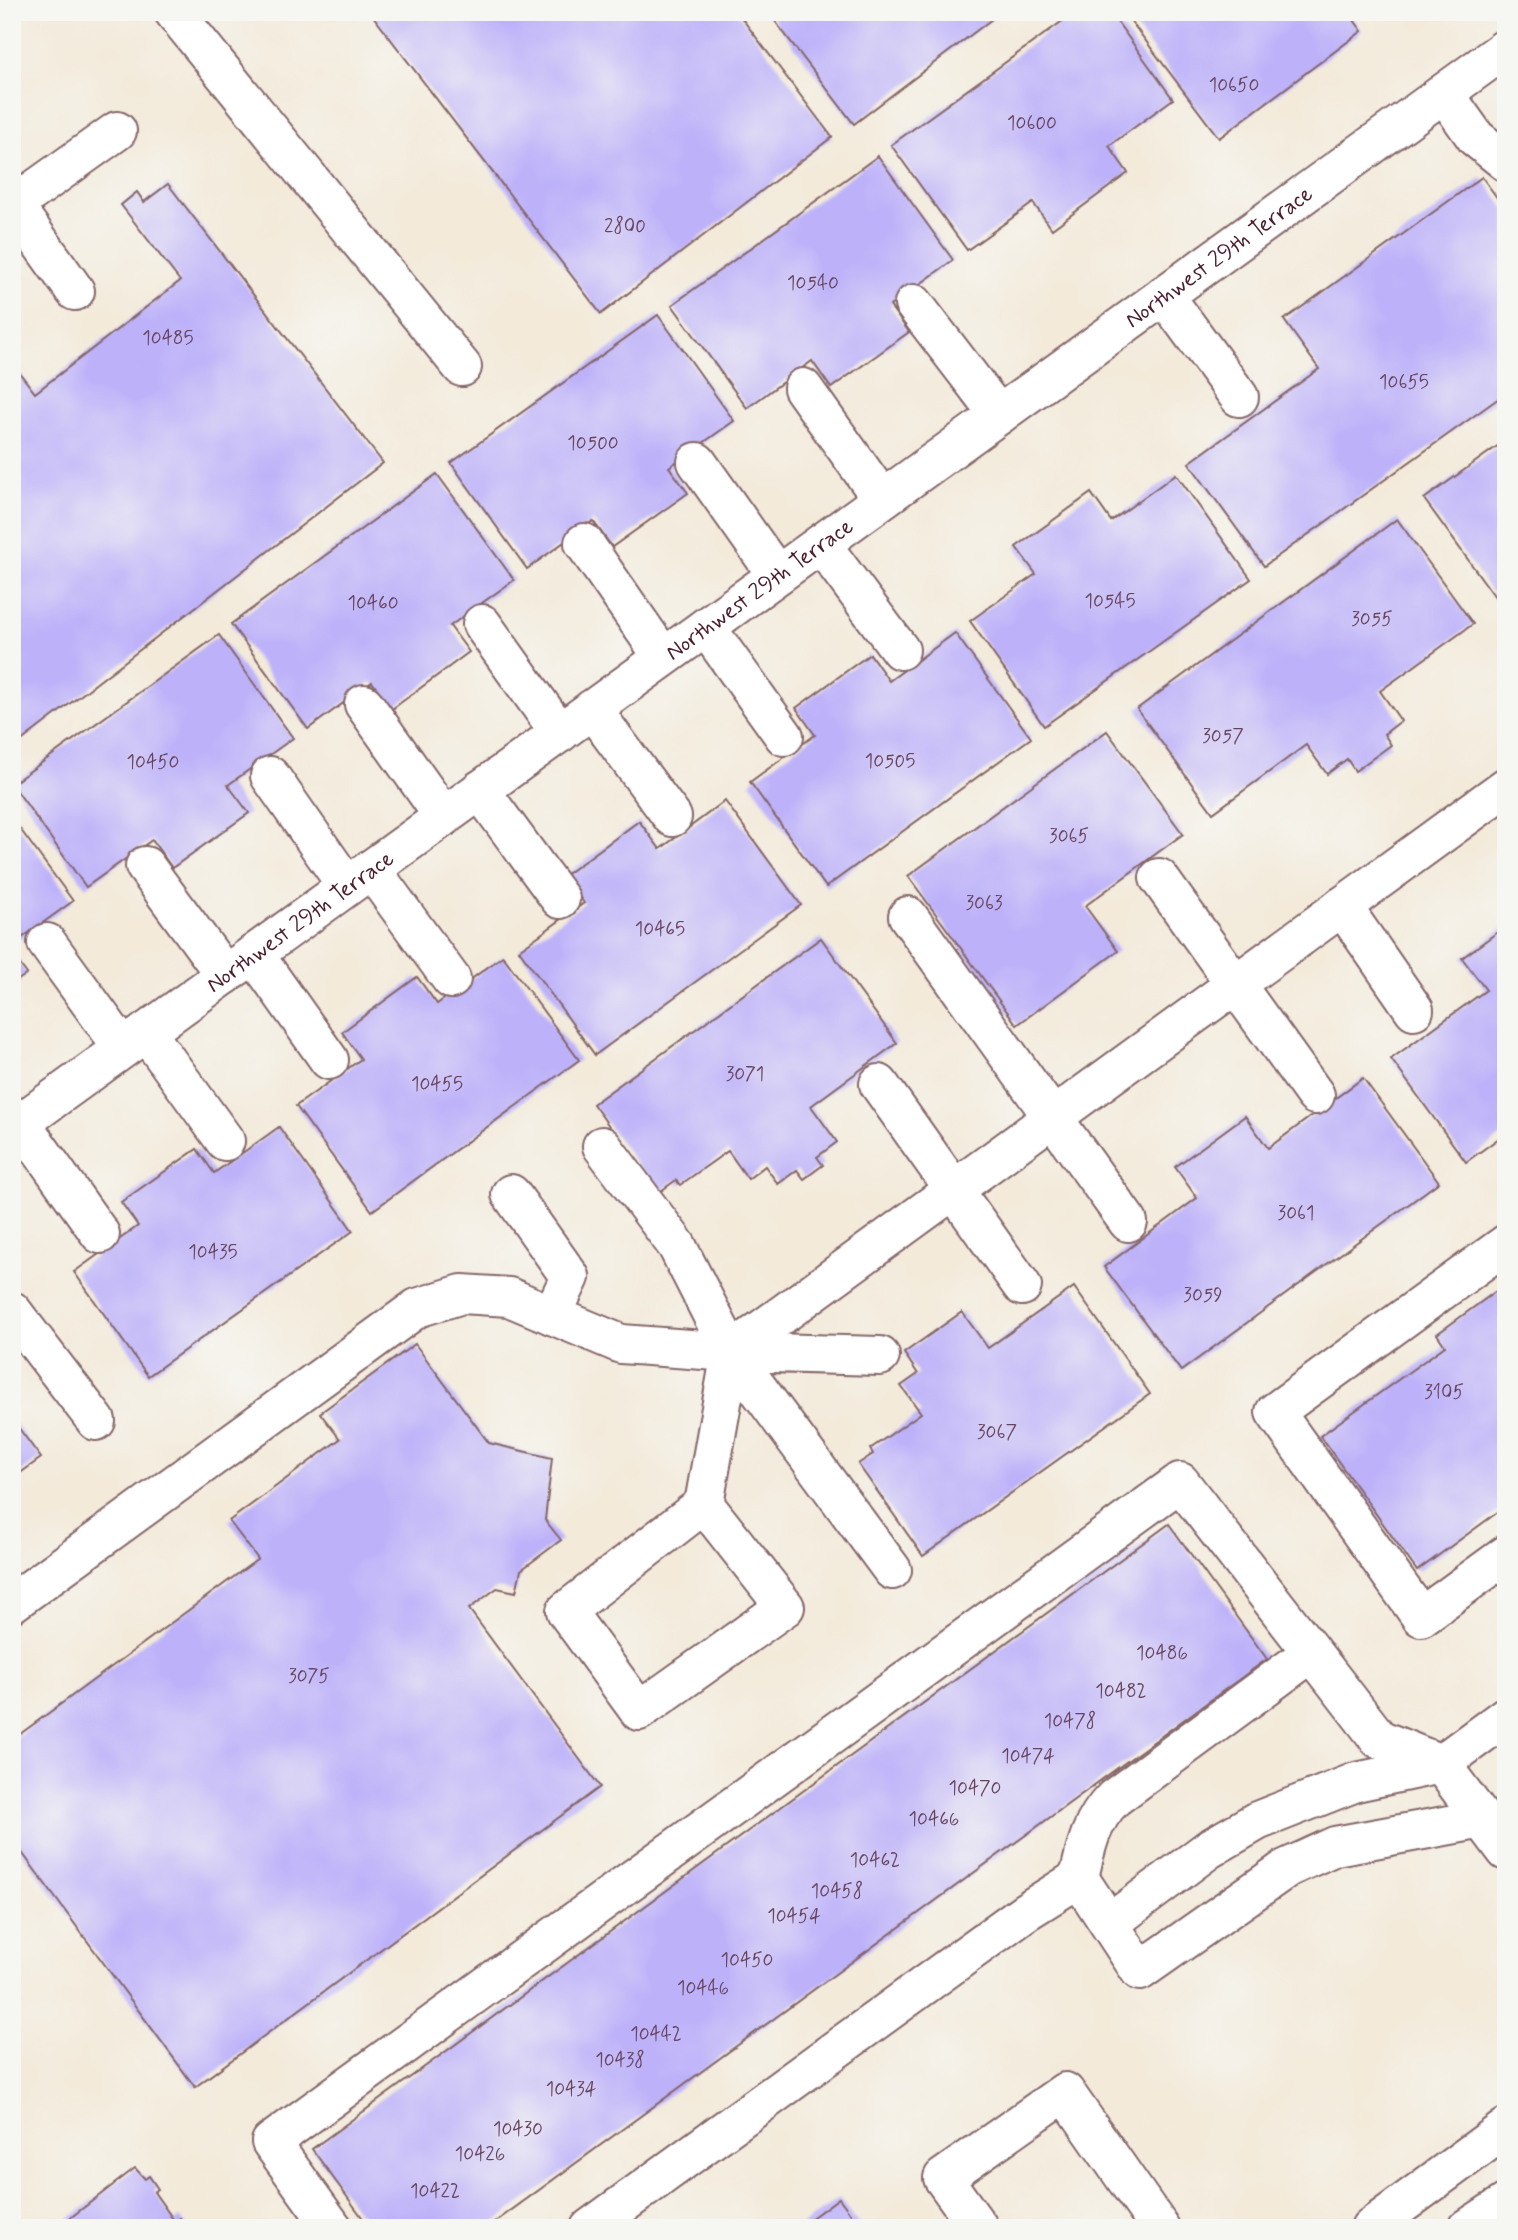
<svg xmlns="http://www.w3.org/2000/svg" width="1518" height="2240" viewBox="0 0 1518 2240" font-family="Mynerve,sans-serif">
	<style>
		.building { fill: #bdb2f9 }
		.lines { fill: none; stroke-linecap: round; stroke-linejoin: round }
		.minor-casing { stroke: #856668; stroke-width: 42 }
		.minor { stroke: #fff; stroke-width: 38 }
		.labels { text-anchor: middle; stroke-width: 7; stroke-linejoin: round; paint-order: stroke }
		.number-label { font-size: 19px; fill: #67445e }
		.street-label { font-size: 23px; fill: #4a1f2b; stroke: #f6f6f2 }
	</style>
	<rect width="100%" height="100%" fill="#f6f6f2"/>
	<filter id="ink" filterUnits="userSpaceOnUse"><feTurbulence type="fractalNoise" baseFrequency=".0143" numOctaves="2"/><feDisplacementMap in="SourceGraphic" scale="14" xChannelSelector="R" yChannelSelector="G"/><feConvolveMatrix kernelMatrix="1 2 1 2 8 2 1 2 1" color-interpolation-filters="sRGB"/></filter>
	<filter id="wash" filterUnits="userSpaceOnUse"><feTurbulence type="fractalNoise" baseFrequency=".00686" numOctaves="4" result="noise"/><feDisplacementMap in="SourceGraphic" scale="28" xChannelSelector="R" yChannelSelector="G"/><feGaussianBlur stdDeviation="1.57" result="paint"/><feColorMatrix in="noise" values="0 0 0 0 0 0 0 0 0 0 0 0 0 0 0 0 0 1.4 0 .05"/><feComposite in="paint" operator="in"/></filter>
	<g filter="url(#wash)">
		<rect width="100%" height="100%" fill="#f3eada"/>
		<g id="blocks">
			<g class="building">
				<polygon points="370,12 737,12 832,137 601,314"/>
				<polygon points="768,12 1001,12 854,124"/>
				<polygon points="1075,12 1110,12 1173,99 1109,146 1128,173 1052,229 1033,203 967,250 891,145"/>
				<polygon points="1124,12 1348,12 1362,31 1219,138"/>
				<polygon points="878,156 953,260 890,306 909,332 831,388 812,361 747,408 672,305"/>
				<polygon points="1482,177 1506,210 1506,393 1264,566 1189,463 1319,369 1284,320"/>
				<polygon points="168,184 383,463 12,748 12,363 35,393 180,281 121,205 137,192 144,202"/>
				<polygon points="658,315 734,421 669,467 688,493 612,547 593,521 527,569 451,463"/>
				<polygon points="1506,440 1506,612 1424,499"/>
				<polygon points="437,474 514,580 450,626 469,652 392,709 372,682 308,729 231,624"/>
				<polygon points="1176,474 1251,579 1044,726 970,621 1036,574 1016,547 1091,493 1111,521"/>
				<polygon points="1397,519 1473,624 1380,691 1401,721 1384,734 1391,745 1355,771 1347,759 1327,774 1306,745 1213,813 1137,709"/>
				<polygon points="955,633 1031,738 826,887 750,782 815,735 796,708 870,654 889,681"/>
				<polygon points="219,635 293,738 228,785 249,813 172,868 152,840 86,887 12,784"/>
				<polygon points="1107,731 1183,834 1085,906 1118,951 1017,1025 908,876"/>
				<polygon points="725,801 801,905 595,1055 519,950 584,903 564,876 639,821 660,849"/>
				<polygon points="12,818 73,901 12,945"/>
				<polygon points="1506,926 1506,1133 1466,1162 1391,1059 1486,990 1462,958"/>
				<polygon points="821,938 897,1043 811,1106 837,1142 817,1157 823,1165 804,1179 797,1170 778,1184 765,1166 748,1179 728,1151 680,1185 676,1180 658,1193 593,1104"/>
				<polygon points="12,954 27,974 12,984"/>
				<polygon points="503,956 579,1060 372,1211 296,1106 361,1059 342,1032 417,977 437,1004"/>
				<polygon points="1363,1078 1439,1182 1181,1371 1104,1267 1197,1198 1175,1167 1245,1116 1268,1148"/>
				<polygon points="279,1127 353,1231 148,1376 74,1272 138,1226 121,1202 197,1149 214,1173"/>
				<polygon points="1506,1284 1506,1506 1417,1571 1320,1436 1445,1346 1437,1334"/>
				<polygon points="1074,1287 1150,1394 923,1556 858,1464 873,1454 870,1449 921,1413 901,1386 918,1374 904,1353 962,1312 988,1348"/>
				<polygon points="415,1344 489,1443 552,1458 545,1520 561,1540 521,1570 516,1592 497,1588 469,1609 600,1787 195,2087 12,1839 12,1740 258,1559 229,1521 340,1439 320,1413"/>
				<polygon points="12,1419 41,1458 12,1479"/>
				<polygon points="1169,1524 1267,1659 487,2228 370,2228 312,2149"/>
				<polygon points="135,2168 145,2179 149,2176 158,2189 154,2192 175,2222 180,2218 188,2228 69,2228 65,2222"/>
				<polygon points="839,2198 861,2228 798,2228"/>
			</g>
		</g>
	</g>
	<g filter="url(#ink)">
		<use href="#blocks" fill-opacity="0" stroke="#856668" stroke-width="2"/>
		<g class="lines">
			<defs>
				<g id="minor">
					<polyline points="174,12 462,367"/>
					<polyline points="1444,93 1476,138 1506,162"/>
					<polyline points="12,203 75,291"/>
					<polyline points="12,206 117,131"/>
					<polyline points="1164,295 1239,397"/>
					<polyline points="914,304 999,415"/>
					<polyline points="803,388 882,499"/>
					<polyline points="697,462 777,575"/>
					<polyline points="584,543 663,657"/>
					<polyline points="821,544 900,650"/>
					<polyline points="482,624 560,733"/>
					<polyline points="706,627 784,736"/>
					<polyline points="364,704 444,817"/>
					<polyline points="592,709 672,817"/>
					<polyline points="270,776 347,886"/>
					<polyline points="480,790 560,899"/>
					<polyline points="145,866 225,975"/>
					<polyline points="371,869 451,979"/>
					<polyline points="1159,878 1315,1095"/>
					<polyline points="1342,906 1414,1010"/>
					<polyline points="908,916 1128,1222"/>
					<polyline points="47,943 123,1048"/>
					<polyline points="254,954 329,1060"/>
					<polyline points="146,1032 225,1141"/>
					<polyline points="879,1084 1022,1286"/>
					<polyline points="21,1123 100,1234"/>
					<path id="s1" d="M12,1129L1506,48"/>
					<polyline points="602,1146 677,1246 731,1352 892,1570"/>
					<polyline points="511,1194 570,1277 552,1315"/>
					<polyline points="1506,1244 1275,1412 1421,1617 1506,1555"/>
					<polyline points="12,1311 96,1421"/>
					<polyline points="704,1504 785,1607 639,1711 566,1611 704,1504 731,1352 1506,787"/>
					<polyline points="12,1603 417,1308 462,1294 509,1297 621,1344 731,1352 880,1356"/>
					<polyline points="1441,1764 1506,1851"/>
					<path d="M1079,1878C1086,1846 1091,1821 1114,1798L1311,1653"/>
					<polyline points="1110,1923 1209,1849 1257,1821 1356,1782 1441,1764 1506,1716"/>
					<polyline points="333,2228 271,2142 1180,1482 1379,1739 1441,1764"/>
					<polyline points="590,2228 1025,1912 1079,1878 1140,1971 1287,1868 1335,1846 1483,1819"/>
					<polyline points="979,2228 943,2178 1065,2092 1160,2228"/>
					<polyline points="1370,2228 1506,2128"/>
					<polyline points="1468,2228 1506,2203"/>
				</g>
			</defs>
			<use href="#minor" class="minor-casing"/>
			<use href="#minor" class="minor"/>
		</g>
	</g>
	<g class="labels">
		<g class="number-label">
			<text x="1234" y="91">10650</text>
			<text x="1032" y="129">10600</text>
			<text x="625" y="232">2800</text>
			<text x="813" y="289">10540</text>
			<text x="168" y="344">10485</text>
			<text x="1404" y="388">10655</text>
			<text x="593" y="449">10500</text>
			<text x="1110" y="607">10545</text>
			<text x="373" y="609">10460</text>
			<text x="1372" y="625">3055</text>
			<text x="1223" y="742">3057</text>
			<text x="890" y="767">10505</text>
			<text x="153" y="768">10450</text>
			<text x="1069" y="842">3065</text>
			<text x="984" y="909">3063</text>
			<text x="660" y="935">10465</text>
			<text x="745" y="1080">3071</text>
			<text x="437" y="1090">10455</text>
			<text x="1296" y="1219">3061</text>
			<text x="213" y="1258">10435</text>
			<text x="1203" y="1301">3059</text>
			<text x="1444" y="1398">3105</text>
			<text x="997" y="1438">3067</text>
			<text x="1162" y="1659">10486</text>
			<text x="309" y="1682">3075</text>
			<text x="1121" y="1697">10482</text>
			<text x="1070" y="1727">10478</text>
			<text x="1028" y="1762">10474</text>
			<text x="975" y="1794">10470</text>
			<text x="934" y="1825">10466</text>
			<text x="875" y="1866">10462</text>
			<text x="837" y="1897">10458</text>
			<text x="794" y="1922">10454</text>
			<text x="747" y="1966">10450</text>
			<text x="703" y="1994">10446</text>
			<text x="656" y="2040">10442</text>
			<text x="620" y="2066">10438</text>
			<text x="571" y="2095">10434</text>
			<text x="518" y="2135">10430</text>
			<text x="480" y="2160">10426</text>
			<text x="435" y="2197">10422</text>
		</g>
		<g class="street-label">
			<text dy="8" stroke="none"><textPath href="#s1" startOffset="1489">Northwest 29th Terrace</textPath></text>
			<text dy="8" stroke="none"><textPath href="#s1" startOffset="922">Northwest 29th Terrace</textPath></text>
			<text dy="8" stroke="none"><textPath href="#s1" startOffset="355">Northwest 29th Terrace</textPath></text>
		</g>
	</g>
	<rect width="1518" height="2240" fill="none" stroke="#f6f6f2" stroke-width="42"/>
</svg>
